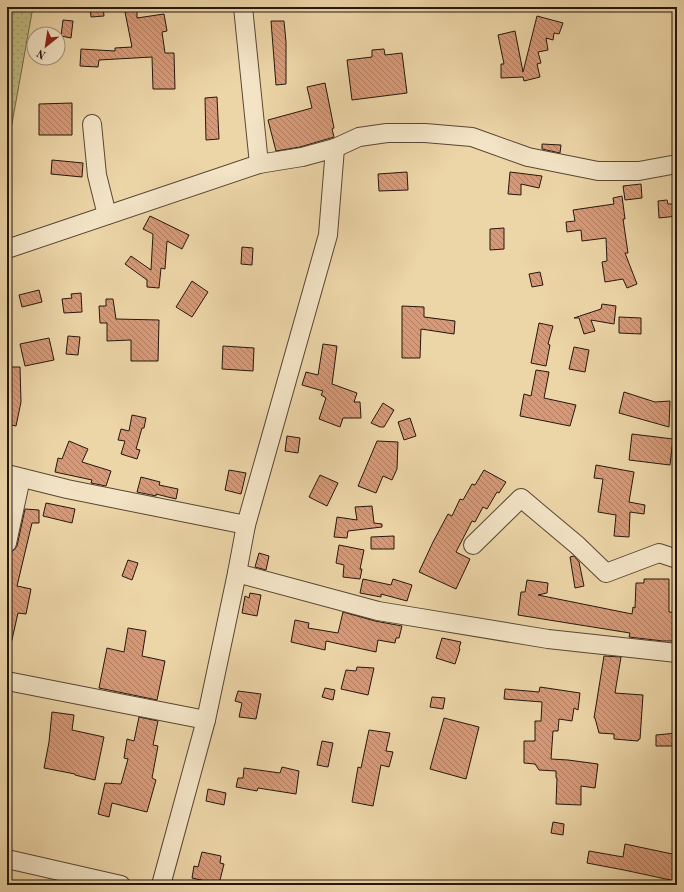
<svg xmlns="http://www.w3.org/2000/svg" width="684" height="892" viewBox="0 0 684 892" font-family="'Old Standard TT',serif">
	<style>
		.grass { fill: url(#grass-dots); stroke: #726948 }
		.building { fill: url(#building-back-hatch); stroke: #26170d }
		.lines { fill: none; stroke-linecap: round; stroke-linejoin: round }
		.minor-casing { stroke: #584634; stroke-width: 20 }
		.minor { stroke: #f3e4c6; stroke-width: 18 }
	</style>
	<defs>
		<pattern id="grass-dots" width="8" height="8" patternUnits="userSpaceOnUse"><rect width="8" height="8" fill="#bfbb82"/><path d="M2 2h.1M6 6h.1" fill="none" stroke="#a4a06f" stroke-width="1.8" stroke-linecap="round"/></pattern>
		<pattern id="building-back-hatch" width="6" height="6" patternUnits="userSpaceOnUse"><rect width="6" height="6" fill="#d79977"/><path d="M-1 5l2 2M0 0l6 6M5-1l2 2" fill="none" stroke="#ae7c60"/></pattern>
	</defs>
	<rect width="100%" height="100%" fill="#ecd5a7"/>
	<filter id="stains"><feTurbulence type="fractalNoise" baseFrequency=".005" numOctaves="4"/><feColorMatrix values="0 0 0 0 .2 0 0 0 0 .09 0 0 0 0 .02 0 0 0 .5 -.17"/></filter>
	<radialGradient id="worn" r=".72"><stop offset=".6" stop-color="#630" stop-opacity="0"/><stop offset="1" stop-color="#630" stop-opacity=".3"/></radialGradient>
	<polygon class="grass" points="7,7 33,7 9,140 7,140"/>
	<g class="building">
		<polygon points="90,7 103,7 104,16 91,17"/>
		<polygon points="124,7 137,7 137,18 164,14 167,31 162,32 165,53 174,53 175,89 153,89 152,57 99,60 98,67 80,66 81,49 115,51 115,48 132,47"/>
		<polygon points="537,16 563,23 559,34 554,33 553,40 546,38 548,50 538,52 541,63 537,64 540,77 524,81 523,77 501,78 501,64 504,64 498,35 515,31 523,72"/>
		<polygon points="63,20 73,21 71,38 61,36"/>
		<polygon points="271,21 284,21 286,42 286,84 276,85"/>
		<polygon points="384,49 385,55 402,53 407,93 352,100 347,60 372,57 372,50"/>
		<polygon points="325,83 334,128 332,129 334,137 300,147 276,151 268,120 312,108 307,87"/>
		<polygon points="217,97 219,139 206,140 205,98"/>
		<polygon points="72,103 72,135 39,135 39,104"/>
		<polygon points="542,144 561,145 560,153 542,149"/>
		<polygon points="52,160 83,163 82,177 51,174"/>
		<polygon points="407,172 408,190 379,191 378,174"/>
		<polygon points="510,172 542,176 539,188 521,184 521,195 508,194"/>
		<polygon points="641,184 642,198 625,200 623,186"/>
		<polygon points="622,196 625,219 623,219 628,253 625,253 637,284 627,288 623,279 605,282 602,262 607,261 606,238 582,241 581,230 567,232 566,222 575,221 573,210 614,204 613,198"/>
		<polygon points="667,200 668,204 677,204 677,216 659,218 658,201"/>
		<polygon points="150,216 189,235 182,249 167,241 165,269 161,268 159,288 147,287 147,280 125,264 131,256 151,270 153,234 143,229"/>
		<polygon points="504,228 504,249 490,250 490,229"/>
		<polygon points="242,247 253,248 252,265 241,264"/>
		<polygon points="540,272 543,285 532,287 529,274"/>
		<polygon points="192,281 208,292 192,317 176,307"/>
		<polygon points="39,290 42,302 22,307 19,295"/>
		<polygon points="81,293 82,312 64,313 62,299 72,298 71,294"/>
		<polygon points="106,299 113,299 116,319 159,320 158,361 131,361 131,340 107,341 107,323 100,323 99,306 106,306"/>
		<polygon points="602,304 616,306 614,324 591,320 595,331 584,334 579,318 574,318 601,309"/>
		<polygon points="402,306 424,307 424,317 455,321 454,334 421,329 420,358 402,358"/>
		<polygon points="619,317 641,318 641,334 619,333"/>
		<polygon points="539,323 553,326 548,344 550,345 546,366 531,363"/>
		<polygon points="68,336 80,337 78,355 66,354"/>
		<polygon points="49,338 54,360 25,366 20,344"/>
		<polygon points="323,344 337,346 332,384 357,393 354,402 360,402 361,418 343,418 340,427 319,419 326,398 321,395 323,391 302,385 306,372 318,375"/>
		<polygon points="223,346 254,348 253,371 222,369"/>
		<polygon points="574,347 589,350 585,372 569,369"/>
		<polygon points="7,367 20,367 21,402 16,426 7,424"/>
		<polygon points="536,370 549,372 544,398 576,405 570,426 520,416 524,394 531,396"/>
		<polygon points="624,392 655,402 670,401 669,427 619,413"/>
		<polygon points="383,403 394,410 384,427 380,427 371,423"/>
		<polygon points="132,415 146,418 144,428 142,428 136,449 140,450 137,459 121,454 125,441 118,440 121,429 129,431"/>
		<polygon points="410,418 416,436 404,440 398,422"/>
		<polygon points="632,434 673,439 670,465 629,460"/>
		<polygon points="287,436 300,438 298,453 285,451"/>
		<polygon points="69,441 88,449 82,462 111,471 106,486 91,483 92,480 55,472 58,458 62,459"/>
		<polygon points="377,441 398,442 397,469 392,480 383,476 376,493 358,486"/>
		<polygon points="596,465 634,472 629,502 645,505 644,514 630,512 629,537 614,536 616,515 598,512 603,479 594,478"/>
		<polygon points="229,470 246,473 241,494 225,490"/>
		<polygon points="484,470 506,482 499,493 497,492 487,509 483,507 475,522 472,521 456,552 470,559 456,589 419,572 433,542 448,514 452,516 460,499 463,500 472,484 475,485"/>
		<polygon points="320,475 338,483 327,506 309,497"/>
		<polygon points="141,477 160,482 159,485 178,489 176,499 156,494 156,496 137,492"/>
		<polygon points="46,503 75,509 72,523 43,516"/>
		<polygon points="372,506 374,523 382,524 382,527 348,531 347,538 334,537 337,517 357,520 355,507"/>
		<polygon points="25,509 39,510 39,523 32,523 17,586 31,589 26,614 18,613 11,644 7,643 7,556 8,553 14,550 17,546"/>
		<polygon points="394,536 394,549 371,549 371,537"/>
		<polygon points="339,545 364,550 360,569 362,569 360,579 343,577 344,565 336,563"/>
		<polygon points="259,553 269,556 266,570 255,567"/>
		<polygon points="574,556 579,562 584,586 575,588 570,557"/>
		<polygon points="128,560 138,563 132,580 122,576"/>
		<polygon points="363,579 391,585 393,579 412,585 407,601 381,594 381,597 360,593"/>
		<polygon points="644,579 669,579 669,612 677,613 675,641 663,641 629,637 630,633 518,615 521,592 525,592 527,580 548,583 547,593 538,595 632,614 633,607 635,608 636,583 644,583"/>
		<polygon points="250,593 261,595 257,616 242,613 245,596 249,598"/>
		<polygon points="343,612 375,621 402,626 399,638 396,638 395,643 378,640 376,652 326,641 325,650 291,642 295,620 309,623 308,628 338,633"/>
		<polygon points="128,628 146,631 142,656 165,661 157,700 99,688 107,648 124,652"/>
		<polygon points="442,638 461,642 459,648 460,649 455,664 436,658"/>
		<polygon points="604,656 621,657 615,693 643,695 640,739 639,739 638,741 614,739 614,734 599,733 595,718 594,718"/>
		<polygon points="357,667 374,668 368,695 341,689 346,670 356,671"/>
		<polygon points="540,687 580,693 578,710 574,708 572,721 559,719 558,731 553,731 551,759 568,760 598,764 595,788 581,786 581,805 556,804 557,778 556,778 556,771 539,770 535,764 524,763 524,741 535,741 535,721 541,721 542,702 504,699 505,689 539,692"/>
		<polygon points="325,688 335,690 333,700 322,697"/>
		<polygon points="238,691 261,694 256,719 239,717 242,703 235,701"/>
		<polygon points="432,697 445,698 443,709 430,707"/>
		<polygon points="52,712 74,715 72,730 104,737 95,780 75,775 75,774 44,768 49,742"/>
		<polygon points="139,717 158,721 153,745 158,746 152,778 156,780 147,812 112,803 109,817 98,814 105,783 121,784 128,759 124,758 127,739 134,741"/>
		<polygon points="444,718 479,727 466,779 430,769"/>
		<polygon points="369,730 390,733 386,751 393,752 389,767 381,765 373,806 352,802 358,767 361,768"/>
		<polygon points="677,733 677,746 656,746 656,735"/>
		<polygon points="322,741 333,743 328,767 317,765"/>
		<polygon points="282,767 299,771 296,794 258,788 257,791 236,787 238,778 243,778 244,768 280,773"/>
		<polygon points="208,789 226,793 224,805 206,801"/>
		<polygon points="553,822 564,824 563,835 551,833"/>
		<polygon points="625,844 677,855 677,872 675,881 624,870 587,863 589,851 623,857"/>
		<polygon points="202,852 221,856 220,863 224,864 219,884 192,878 194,866 198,867"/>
	</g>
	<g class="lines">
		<defs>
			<g id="minor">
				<polyline points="243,7 259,164"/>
				<polyline points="92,124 97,175 107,215"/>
				<polyline points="7,249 259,164 302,157 335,148 359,137 387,133 425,133 472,137 528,157 598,171 639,171 677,164"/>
				<polyline points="7,474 67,489 246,525"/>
				<polyline points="7,543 21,478"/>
				<polyline points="473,545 521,498 577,545 606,573 659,553 677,559"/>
				<polyline points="237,573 378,611 548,639 677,653"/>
				<polyline points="7,681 206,720"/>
				<polyline points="7,859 121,885"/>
				<polyline points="161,885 206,720 237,573 246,525 328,235 335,148"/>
			</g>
		</defs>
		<use href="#minor" class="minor-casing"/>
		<use href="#minor" class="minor"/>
	</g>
	<rect width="684" height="892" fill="none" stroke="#ecd5a7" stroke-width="24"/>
	<rect x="8" y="8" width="668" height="876" fill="none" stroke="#26170d" stroke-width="2"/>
	<rect x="12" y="12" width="660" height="868" fill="none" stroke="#26170d"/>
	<g transform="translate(46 46) rotate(210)"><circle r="19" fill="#f3e4c6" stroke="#a1927c"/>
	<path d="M0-3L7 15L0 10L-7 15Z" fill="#8f2418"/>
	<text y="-6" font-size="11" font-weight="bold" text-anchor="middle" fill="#26170d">N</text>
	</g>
	<rect width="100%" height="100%" filter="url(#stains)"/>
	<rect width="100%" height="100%" fill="url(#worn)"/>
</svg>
